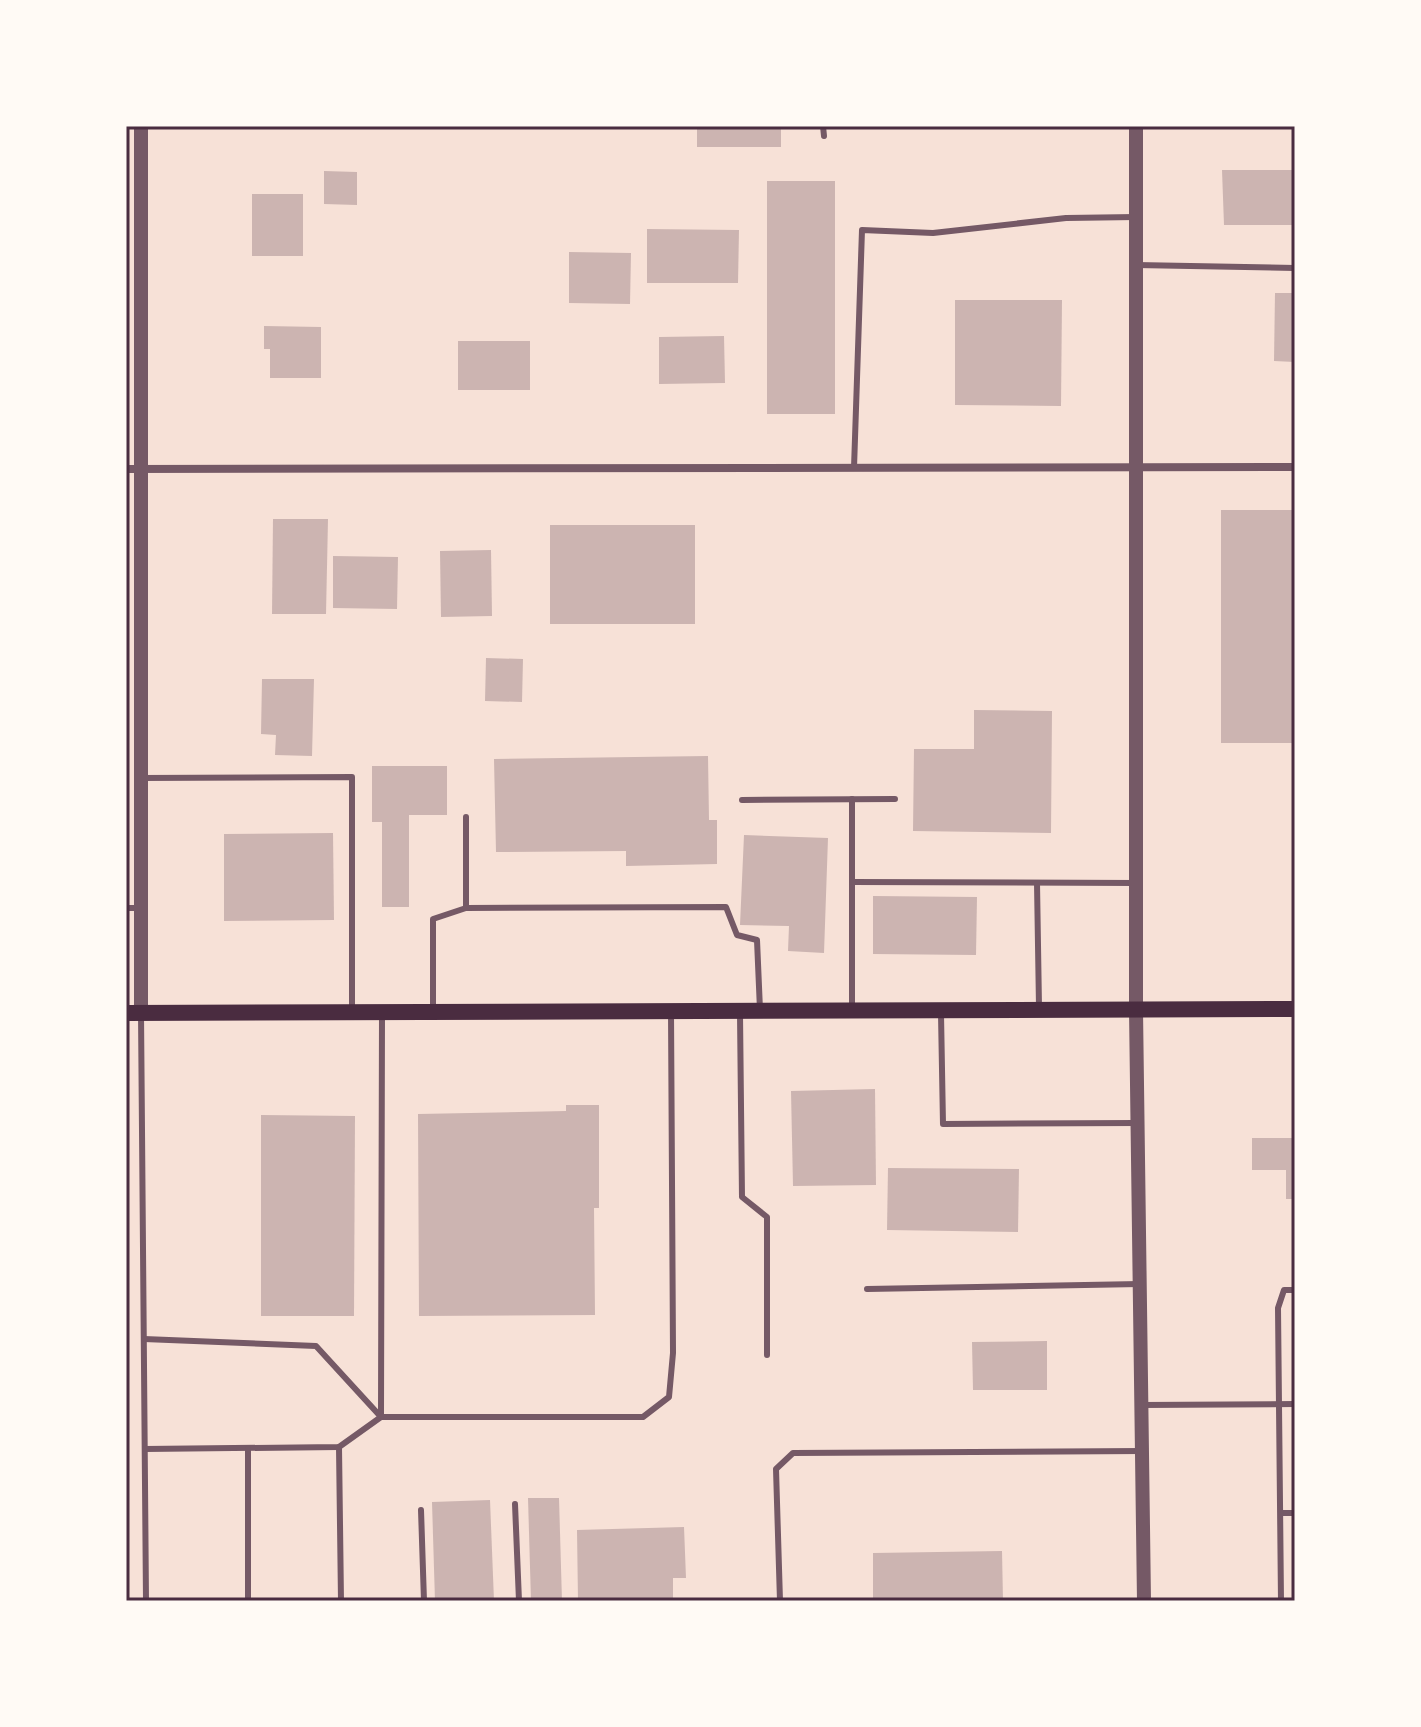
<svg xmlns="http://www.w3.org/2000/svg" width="1421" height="1727" viewBox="0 0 1421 1727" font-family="'Roboto Condensed',sans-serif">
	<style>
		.building { fill: #ccb4b1 }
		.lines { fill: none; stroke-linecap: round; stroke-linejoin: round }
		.service { stroke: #755966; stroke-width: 6 }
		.minor { stroke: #755966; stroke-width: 8 }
		.tertiary { stroke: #755966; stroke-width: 14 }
		.secondary { stroke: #4a2c40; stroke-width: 16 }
		.neatline { fill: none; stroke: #4a2c40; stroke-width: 3 }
	</style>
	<rect width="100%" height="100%" fill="#f7e1d7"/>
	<g class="building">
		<rect x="697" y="126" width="84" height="21"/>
		<polygon points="1222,170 1295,170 1295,225 1224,225"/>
		<polygon points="324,171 357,172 357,205 324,204"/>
		<rect x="767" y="181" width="68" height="233"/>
		<rect x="252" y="194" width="51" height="62"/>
		<polygon points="647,229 739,230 738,283 647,283"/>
		<polygon points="569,252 631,253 630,304 569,303"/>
		<polygon points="1275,293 1295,293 1295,362 1274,361"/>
		<polygon points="955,300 1062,300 1061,406 955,405"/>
		<polygon points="264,326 321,327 321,378 270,378 270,349 264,349"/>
		<polygon points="724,336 725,383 659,384 659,337"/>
		<rect x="458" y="341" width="72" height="49"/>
		<polygon points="1221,510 1293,510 1295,743 1221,743"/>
		<polygon points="273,519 328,519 326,614 272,614"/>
		<rect x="550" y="525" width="145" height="99"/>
		<polygon points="491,550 492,616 441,617 440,551"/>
		<polygon points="333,556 398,557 397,609 333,608"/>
		<polygon points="486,658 523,659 522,702 485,701"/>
		<polygon points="262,679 314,679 312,756 275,755 276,735 261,734"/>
		<polygon points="974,710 1052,711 1051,833 913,831 914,749 974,749"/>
		<polygon points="708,756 709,820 717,820 717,864 626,866 626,851 496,852 494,759"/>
		<polygon points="372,766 447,766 447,815 409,815 409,907 382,907 382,822 372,822"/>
		<polygon points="333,833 334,920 224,921 224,834"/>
		<polygon points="744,835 828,838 824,953 788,951 789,926 740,925"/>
		<polygon points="873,896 977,897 976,955 873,954"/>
		<polygon points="875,1089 876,1185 793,1186 791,1091"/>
		<polygon points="566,1105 599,1105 599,1208 594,1208 595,1315 419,1316 418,1114 566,1111"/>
		<polygon points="261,1115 355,1116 354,1316 261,1316"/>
		<polygon points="1252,1138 1295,1138 1295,1199 1286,1199 1286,1170 1252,1170"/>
		<polygon points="888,1168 1019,1169 1018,1232 887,1230"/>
		<polygon points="1047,1341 1047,1390 973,1390 972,1342"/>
		<polygon points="528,1498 559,1498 562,1601 531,1601"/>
		<polygon points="490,1500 494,1601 435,1601 432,1502"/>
		<polygon points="684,1527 686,1578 673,1578 673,1601 578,1601 577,1530"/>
		<polygon points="1002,1551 1003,1601 873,1601 873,1553"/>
	</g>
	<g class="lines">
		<g class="service">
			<polyline points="823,126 824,136"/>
			<polyline points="1136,265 1295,268"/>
			<polyline points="854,468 862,230 933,233 1066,218 1136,217"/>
			<polyline points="141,778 352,777 352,1010"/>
			<polyline points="852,799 852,1007"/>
			<polyline points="742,800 895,799"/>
			<polyline points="852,882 1136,883"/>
			<polyline points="1037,883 1039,1007"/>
			<polyline points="126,908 141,908"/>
			<polyline points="466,908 466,817"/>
			<polyline points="433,1012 433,919 466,908 726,907 737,935 757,940 760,1010"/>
			<polyline points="141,1013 146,1601"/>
			<polyline points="740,1014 742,1197 767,1217 767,1355"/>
			<polyline points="941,1014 943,1124 1137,1123"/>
			<polyline points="867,1289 1140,1284"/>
			<polyline points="144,1339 316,1346 381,1417 643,1417 669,1397 673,1353 671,1012"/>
			<polyline points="1142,1405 1295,1404"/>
			<polyline points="339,1447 341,1601"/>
			<polyline points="145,1449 339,1447 381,1417 382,1014"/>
			<polyline points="515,1504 519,1601"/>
			<polyline points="421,1510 424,1601"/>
			<polyline points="1281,1513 1295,1513"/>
			<polyline points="248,1601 248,1449"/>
			<polyline points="780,1601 776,1469 793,1453 1143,1451"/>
			<polyline points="1281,1601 1278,1308 1284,1290 1295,1290"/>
		</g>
		<polyline class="minor" points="126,469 1295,467"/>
		<g class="tertiary">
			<polyline points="141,126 141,1013"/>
			<polyline points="1136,126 1136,1010 1144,1601"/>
		</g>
		<polyline class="secondary" points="126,1013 1295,1009"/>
	</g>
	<rect width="1421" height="1727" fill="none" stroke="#fffaf5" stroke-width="256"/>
	<rect x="128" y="128" width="1165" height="1471" class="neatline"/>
</svg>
